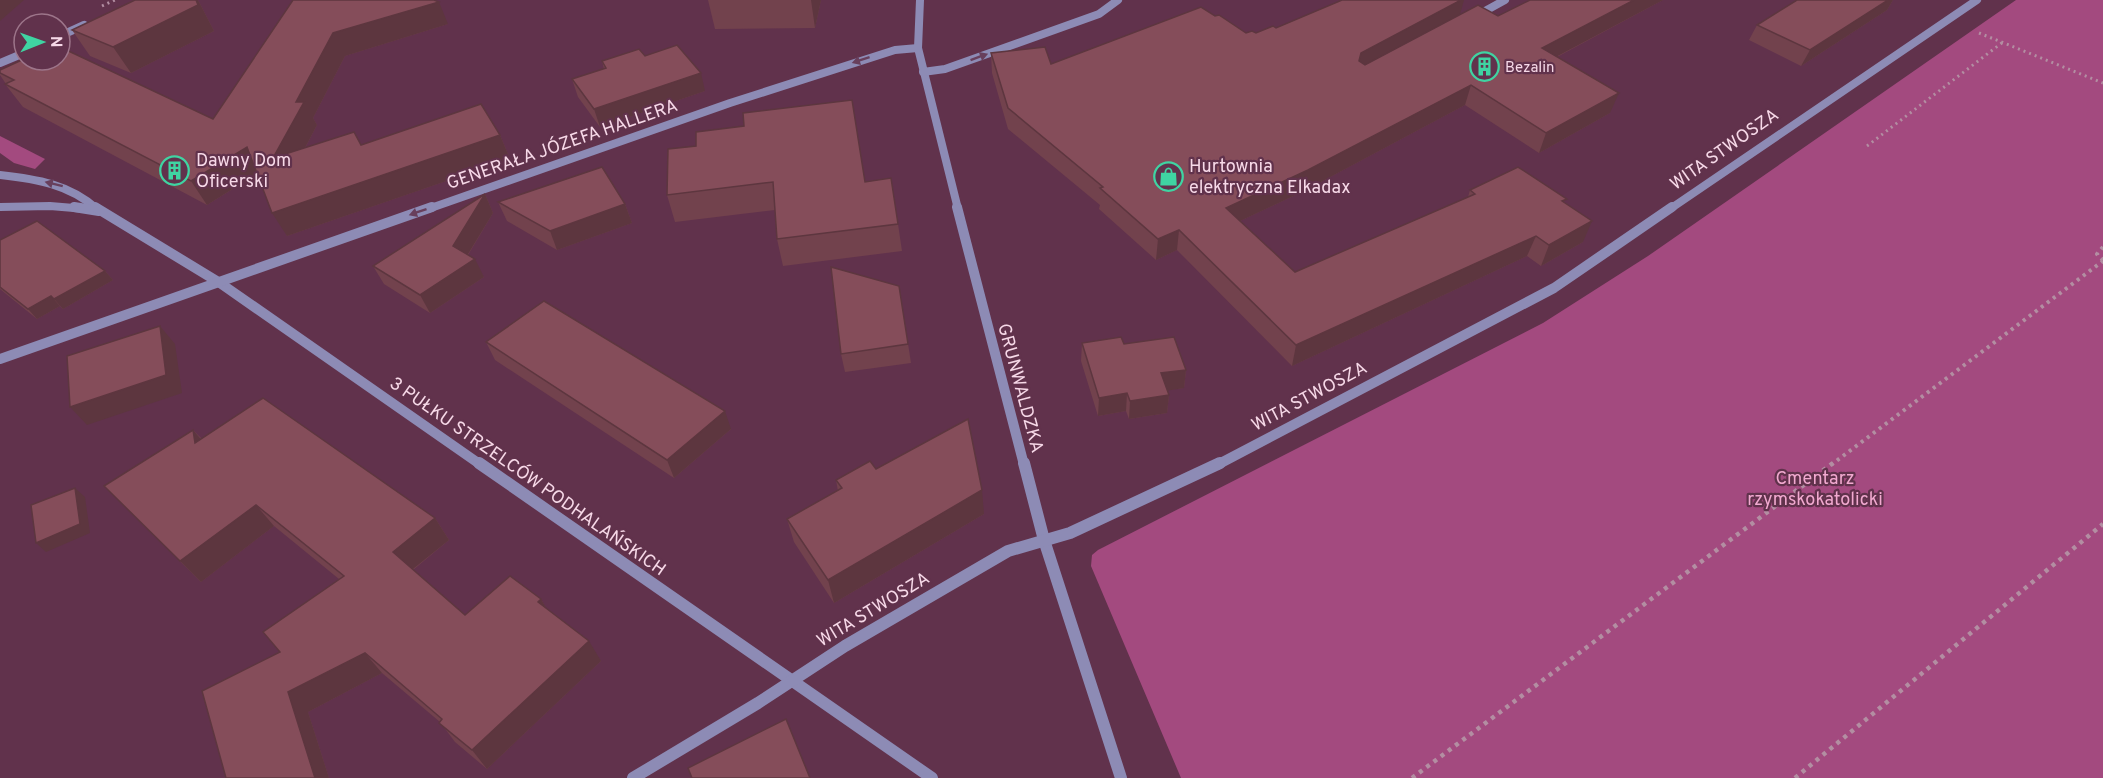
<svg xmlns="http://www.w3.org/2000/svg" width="2103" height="778" viewBox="0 0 2103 778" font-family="Overpass,sans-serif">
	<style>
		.green { fill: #a34a7f }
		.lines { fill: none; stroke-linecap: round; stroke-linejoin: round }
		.path-far2 { stroke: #b38ea2; stroke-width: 3; stroke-dasharray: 2 4; stroke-linecap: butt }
		.path-far1 { stroke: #b38ea2; stroke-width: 4; stroke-dasharray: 3 4.5; stroke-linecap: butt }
		.path { stroke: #b38ea2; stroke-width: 4.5; stroke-dasharray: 4 5; stroke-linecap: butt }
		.minor-far2 { stroke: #8d8bb5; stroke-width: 8 }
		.minor-far1 { stroke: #8d8bb5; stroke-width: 10 }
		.minor { stroke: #8d8bb5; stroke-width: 12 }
		.wall { fill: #72424d }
		.shaded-wall { fill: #5d363f }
		.building { fill: #854d5a; stroke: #5d363f; stroke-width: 1.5 }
		.oneway { fill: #683f5c }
		.labels { text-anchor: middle; stroke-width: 4.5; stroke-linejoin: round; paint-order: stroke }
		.far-poi-label { font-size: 15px; fill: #f7d9e8; stroke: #61324c; text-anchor: start }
		.street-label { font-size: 18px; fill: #f7d9e8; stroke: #61324c }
		.poi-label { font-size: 18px; fill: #f7d9e8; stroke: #61324c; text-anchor: start }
		.park-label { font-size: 18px; fill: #f2a9d0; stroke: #61324c }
	</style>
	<rect width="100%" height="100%" fill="#61324c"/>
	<g class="green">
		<polygon points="2016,0 2103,0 2103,778 1181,778 1091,566 1092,555 1098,550 1543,323 1648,256"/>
		<polygon points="0,136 45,159 35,169 14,163 0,153"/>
	</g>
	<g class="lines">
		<g class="path-far2">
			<polyline points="102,6 115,0"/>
			<polyline points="1979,33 2103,83"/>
			<polyline points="1867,146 2003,42"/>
		</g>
		<g class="path-far1">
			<polyline points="2103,247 2097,254 2103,260"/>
			<polyline points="1831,465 2103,261"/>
		</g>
		<g class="path">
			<polyline points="1412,778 1833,463"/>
			<polyline points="1795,778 2103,524"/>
		</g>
		<g class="minor-far2">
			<polyline points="920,0 918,48 958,209"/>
			<polyline points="1476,16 1505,0"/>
			<polyline points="60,36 84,25"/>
			<polyline points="0,63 24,53"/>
			<polyline points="923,72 945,69 1099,14 1118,0"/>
			<path d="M0,175C36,179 69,184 97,209"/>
			<polyline points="0,207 50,206 86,209"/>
			<polyline points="428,209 730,103 895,50 918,48"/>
			<polyline points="1670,209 1977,0"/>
		</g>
		<g class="minor-far1">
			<polyline points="74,207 99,211"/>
			<polyline points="95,207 220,283 481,465"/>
			<polyline points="957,207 1024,465"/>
			<polyline points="0,359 432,207"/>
			<polyline points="1217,465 1554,288 1672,207"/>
		</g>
		<g class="minor">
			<polyline points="479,463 932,778"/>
			<polyline points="1024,463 1044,540 1121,778"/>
			<polyline points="633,778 758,703 845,646 1008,551 1070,533 1220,463"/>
		</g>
	</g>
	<g class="wall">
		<polygon points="135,0 198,0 214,31 131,73 90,56 72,30"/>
		<polygon points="293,0 448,24 345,56 313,118 317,125 305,148 500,135 510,159 287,236 257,174 207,205 23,107 5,84 6,84 0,75 0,70 213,119"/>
		<polygon points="708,0 821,0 815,28 715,29"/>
		<polygon points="1530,0 1663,0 1557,57 1610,113 1539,153 1465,105 1304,191 1240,221 1295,272 1468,197 1470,190 1565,203 1583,242 1541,266 1527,256 1292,366 1177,250 1156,260 1099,209 1100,205 1008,129 992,73 991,53 1051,64 1215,16 1246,33 1256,33 1276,28 1460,15 1498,16"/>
		<polygon points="1797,0 1893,0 1887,10 1801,66 1749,40 1757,25"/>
		<polygon points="645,56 705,91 600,127 578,97 572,79 604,69 602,61"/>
		<polygon points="668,149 865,182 898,224 902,251 783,266 777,239 775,210 675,222 667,195"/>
		<polygon points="485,194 493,213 468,255 484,277 430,313 384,284 373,266"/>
		<polygon points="498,202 625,204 632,223 557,250 507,221"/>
		<polygon points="0,240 105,271 113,280 63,309 60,306 37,319 0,289"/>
		<polygon points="899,286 911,363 845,372 841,354"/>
		<polygon points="486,342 731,429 674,478 495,360"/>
		<polygon points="1082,343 1124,344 1186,370 1184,388 1167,390 1169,395 1167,413 1129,419 1126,411 1098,416 1081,361"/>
		<polygon points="193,430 202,439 435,518 449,540 413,570 465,615 541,599 546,608 601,661 487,769 455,742 440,722 382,673 308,712 329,778 225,778 280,652 339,579 274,526 201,582 104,486"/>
		<polygon points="876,469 984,514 834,603 794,542 787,519 838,491 836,480"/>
	</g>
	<g class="shaded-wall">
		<polygon points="0,0 24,0 0,21"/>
		<polygon points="196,0 198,0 214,31 131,73 113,47"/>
		<polygon points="811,0 821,0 815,28"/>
		<polygon points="1461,0 1464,0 1459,18 1357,73 1359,61 1361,53"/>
		<polygon points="1634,0 1663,0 1535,68 1542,48"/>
		<polygon points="1888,0 1893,0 1887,10 1801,66 1810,50"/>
		<polygon points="439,2 448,24 345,56 313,118 317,125 287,182 273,158 296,102 333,33"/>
		<polygon points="701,73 705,91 600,127 594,109"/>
		<polygon points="1471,85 1465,105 1304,191 1223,229 1226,208"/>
		<polygon points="1619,93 1610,113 1539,153 1546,133"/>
		<polygon points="500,135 510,159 287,236 272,213"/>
		<polygon points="247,147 261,171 207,205 191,181"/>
		<polygon points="485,194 493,213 462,264 453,246"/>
		<polygon points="625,204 632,223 557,250 550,231"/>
		<polygon points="1592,221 1583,242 1541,266 1549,245"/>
		<polygon points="1179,230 1177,250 1156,260 1158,239"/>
		<polygon points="1536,236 1527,256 1292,366 1296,345"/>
		<polygon points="475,259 484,277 430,313 420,295"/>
		<polygon points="105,271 113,280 63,309 54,299"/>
		<polygon points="51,296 60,306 37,319 28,309"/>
		<polygon points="160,326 175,344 182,393 87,425 70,407"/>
		<polygon points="1186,370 1184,388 1159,392 1161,373"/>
		<polygon points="1127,393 1126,411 1098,416 1099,398"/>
		<polygon points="1169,395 1167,413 1129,419 1130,401"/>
		<polygon points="725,411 731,429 674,478 667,460"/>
		<polygon points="193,430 212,452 195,443"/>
		<polygon points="75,488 85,497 90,533 46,552 36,543"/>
		<polygon points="982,490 984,514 834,603 828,580"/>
		<polygon points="256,505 274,526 201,582 180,561"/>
		<polygon points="435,518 449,540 408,573 393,552"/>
		<polygon points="541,599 553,620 538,602"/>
		<polygon points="589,641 601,661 487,769 472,750"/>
		<polygon points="365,653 382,673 308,712 329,778 315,778 288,692"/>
	</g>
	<g class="building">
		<polygon points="135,0 196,0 198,5 113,47 72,30"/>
		<polygon points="293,0 434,0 439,2 333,33 296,102 304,102 273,158 354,132 361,145 481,104 500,135 272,213 247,147 191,181 5,84 14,80 0,73 0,70 24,59 24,60 60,60 60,47 213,119"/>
		<polygon points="1342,0 1461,0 1361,53 1359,61 1365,65 1478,5 1498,16 1530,0 1634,0 1542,48 1619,93 1546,133 1471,85 1308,170 1226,208 1295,272 1475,194 1470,190 1518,167 1567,199 1562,201 1592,221 1549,245 1536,236 1296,345 1179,230 1158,239 1100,188 1103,187 1008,108 991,53 1045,47 1051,64 1201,7 1215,16 1219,15 1246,33 1252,31 1256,33 1273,26 1276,28"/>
		<polygon points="1797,0 1888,0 1810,50 1757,25"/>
		<polygon points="677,45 701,73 594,109 572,79 606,68 602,61 639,49 645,56"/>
		<polygon points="852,100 865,182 891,178 898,224 777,239 773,182 667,195 668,149 696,146 696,132 744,126 743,113"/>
		<polygon points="602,167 625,204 550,231 498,202"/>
		<polygon points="485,194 453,246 475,259 420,295 373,266"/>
		<polygon points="37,221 105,271 54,299 51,296 28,309 0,287 0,240"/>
		<polygon points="831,267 899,286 908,344 841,354"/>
		<polygon points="544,301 725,411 667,460 486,342"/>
		<polygon points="160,326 166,375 70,407 67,356"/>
		<polygon points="1121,337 1124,344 1174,337 1186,370 1161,373 1169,395 1130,401 1127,393 1099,398 1082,343"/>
		<polygon points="263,398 435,518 393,552 465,615 510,576 541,599 538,602 589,641 472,750 439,723 442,719 365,653 288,692 315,778 225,778 226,778 202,691 280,652 263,632 344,576 256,505 180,561 104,486 193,430 195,443"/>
		<polygon points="968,419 982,490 828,580 787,519 842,488 836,480 870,461 876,469"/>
		<polygon points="75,488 80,524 36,543 31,505"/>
		<polygon points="786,719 810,778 692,778 688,768"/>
	</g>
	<defs><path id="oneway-solid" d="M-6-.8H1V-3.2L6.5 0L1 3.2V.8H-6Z" transform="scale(1.5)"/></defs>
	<g class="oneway">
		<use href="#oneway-solid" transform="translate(979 57) rotate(-20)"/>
		<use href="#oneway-solid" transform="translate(861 60) rotate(162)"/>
		<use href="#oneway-solid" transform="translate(54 184) rotate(-166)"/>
		<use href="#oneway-solid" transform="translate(418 212) rotate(161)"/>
	</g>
	<defs>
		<symbol id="building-ring" viewBox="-11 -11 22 22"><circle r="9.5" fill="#61324c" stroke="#3fd4a2" stroke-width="1.5"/><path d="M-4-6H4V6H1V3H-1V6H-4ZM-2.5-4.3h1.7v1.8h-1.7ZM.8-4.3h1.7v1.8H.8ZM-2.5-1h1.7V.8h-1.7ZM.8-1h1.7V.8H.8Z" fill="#3fd4a2"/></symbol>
		<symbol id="shop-ring" viewBox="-11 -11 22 22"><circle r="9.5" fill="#61324c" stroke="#3fd4a2" stroke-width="1.5"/><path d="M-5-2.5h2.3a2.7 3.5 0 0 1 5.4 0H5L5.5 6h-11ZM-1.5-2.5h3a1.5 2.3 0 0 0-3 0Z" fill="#3fd4a2"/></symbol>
	</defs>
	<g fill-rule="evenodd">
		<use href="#building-ring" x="1468" y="50" width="33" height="33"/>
		<use href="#building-ring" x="158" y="154" width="33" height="33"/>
		<use href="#shop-ring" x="1152" y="160" width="33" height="33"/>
	</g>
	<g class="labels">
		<g class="far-poi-label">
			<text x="1505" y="72">Bezalin</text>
		</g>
		<g class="street-label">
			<text transform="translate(562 144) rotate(-19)" y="6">GENERAŁA JÓZEFA HALLERA</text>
			<text transform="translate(1724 149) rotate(-35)" y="6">WITA STWOSZA</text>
			<text transform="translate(1021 388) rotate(75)" y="6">GRUNWALDZKA</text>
			<text transform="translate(1309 396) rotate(-28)" y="6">WITA STWOSZA</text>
			<text transform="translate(528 476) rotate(35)" y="6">3 PUŁKU STRZELCÓW PODHALAŃSKICH</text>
			<text transform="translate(873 609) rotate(-31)" y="6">WITA STWOSZA</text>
		</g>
		<g class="poi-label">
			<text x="196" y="166">Dawny Dom<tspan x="196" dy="21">Oficerski</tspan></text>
			<text x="1189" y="172">Hurtownia<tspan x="1189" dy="21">elektryczna Elkadax</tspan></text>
		</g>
		<g class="park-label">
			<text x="1815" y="484">Cmentarz<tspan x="1815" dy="21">rzymskokatolicki</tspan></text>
		</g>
	</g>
	<g transform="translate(42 42) rotate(89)"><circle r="28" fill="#61324c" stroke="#9d758a" stroke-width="1.5"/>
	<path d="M0-4.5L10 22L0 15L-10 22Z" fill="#3fd4a2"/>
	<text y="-9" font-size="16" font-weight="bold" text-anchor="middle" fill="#f7d9e8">N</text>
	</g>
</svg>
